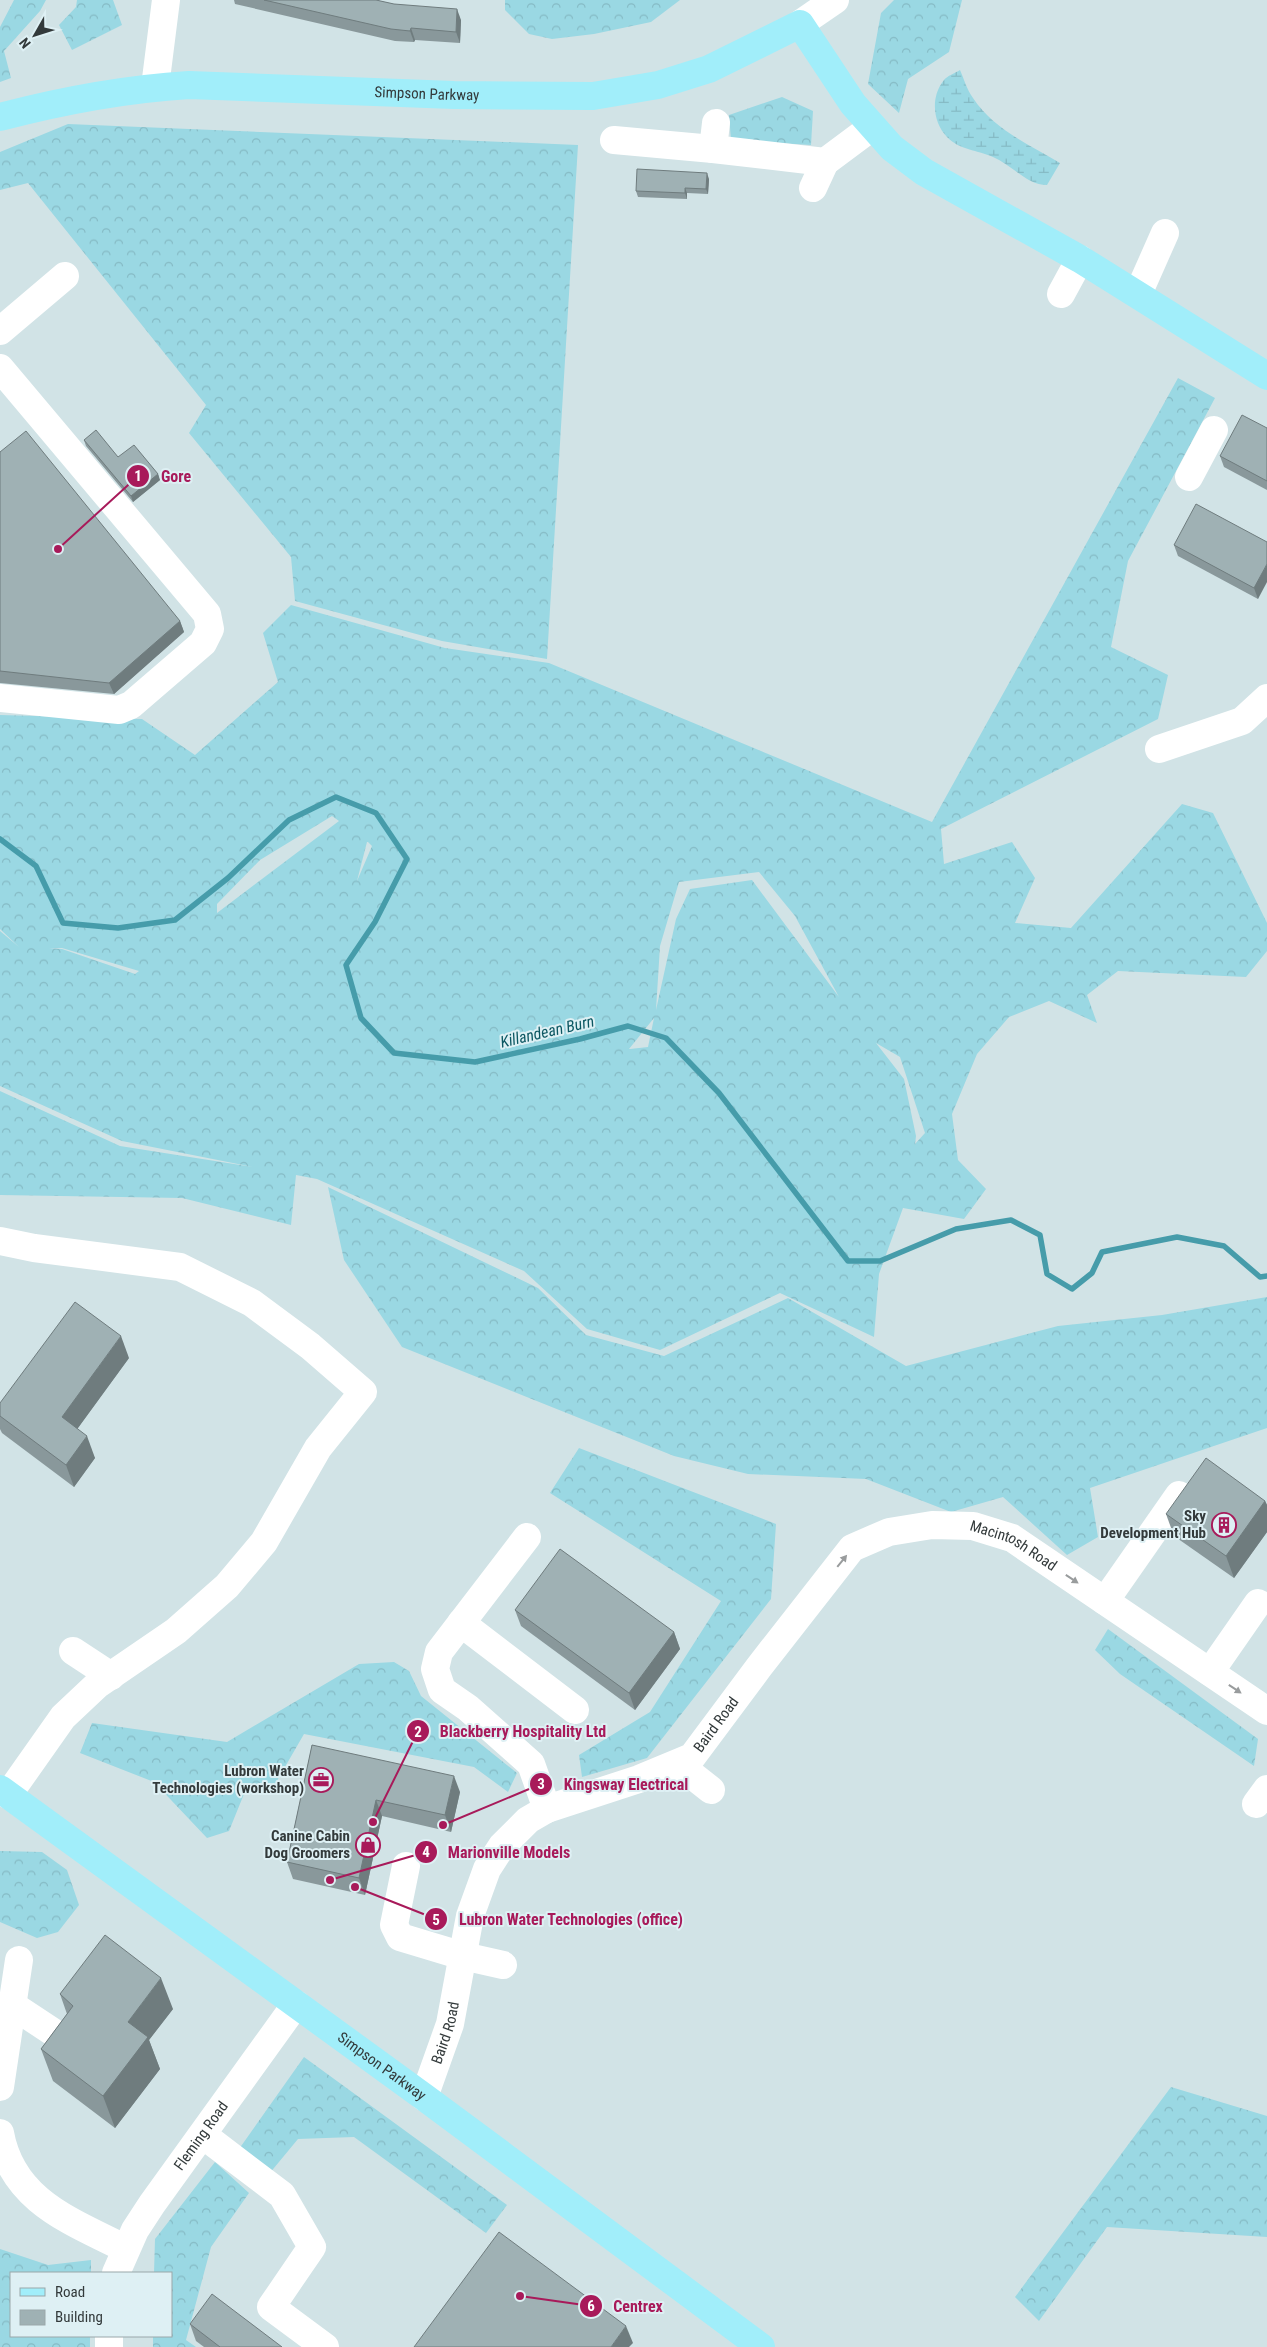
<svg xmlns="http://www.w3.org/2000/svg" width="1267" height="2347" viewBox="0 0 1267 2347" font-family="'Roboto Condensed',sans-serif">
	<style>
		.forest { fill: url(#forest-crowns); fill-rule: evenodd }
		.wetland { fill: url(#wetland-marsh) }
		.lines { fill: none; stroke-linecap: round; stroke-linejoin: round }
		.stream { stroke: #469caa; stroke-width: 5.5 }
		.minor { stroke: #fff; stroke-width: 28 }
		.major { stroke: #a1eefa; stroke-width: 28 }
		.wall { fill: #89989b }
		.shaded-wall { fill: #6f7c7e }
		.building { fill: #9fb1b4; stroke: #6f7c7e }
		.oneway { fill: #999c9d }
		.labels { text-anchor: middle; stroke-width: 4; stroke-linejoin: round; paint-order: stroke }
		.street-label { font-size: 15px; fill: #333a3b; stroke: #def0f4 }
		.poi-label { font-size: 15px; font-weight: bold; fill: #333a3b; stroke: #def0f4; text-anchor: end }
		.water-label { font-size: 16px; font-style: italic; fill: #0c5762; stroke: #def0f4 }
		.leader { fill: none; stroke: #a81a5a; stroke-width: 2 }
		.callout-dot { fill: #a81a5a; stroke: #def0f4; stroke-width: 2 }
		.mark-label { font-size: 15px; text-anchor: middle; font-weight: bold; fill: #fff }
		.callout-label { font-size: 16px; text-anchor: middle; font-weight: bold; fill: #a81a5a; stroke: #def0f4; stroke-width: 4; stroke-linejoin: round; paint-order: stroke }
	</style>
	<defs>
		<pattern id="forest-crowns" width="20" height="18" patternUnits="userSpaceOnUse" patternTransform="scale(1.25)"><rect width="20" height="18" fill="#9ad8e3"/><path d="M2 6a3 3 0 1 1 6 0M12 15a3 3 0 1 1 6 0" fill="none" stroke="#85bac4"/></pattern>
		<pattern id="wetland-marsh" width="20" height="14" patternUnits="userSpaceOnUse" patternTransform="scale(1.25)"><rect width="20" height="14" fill="#9ad8e3"/><path d="M1 5h8M5 5V1M11 12h8M15 12V8" fill="none" stroke="#85bac4"/></pattern>
	</defs>
	<rect width="100%" height="100%" fill="#d1e3e6"/>
	<g class="forest">
		<polygon points="14,0 46,0 40,11 4,51 11,78 0,82 0,27"/>
		<polygon points="77,0 113,0 122,25 72,50 59,25 76,7"/>
		<polygon points="505,0 680,0 651,22 594,34 552,39 529,34 505,10"/>
		<polygon points="894,0 962,0 949,52 908,79 899,113 868,84 881,13"/>
		<polygon points="782,97 813,111 811,145 731,140 729,115"/>
		<polygon points="68,124 578,145 547,659 442,641 295,601 291,557 189,433 206,405 28,183 0,190 0,152"/>
		<path d="M1178,378L1215,398L1128,561L1111,647L1168,675L1158,719L941,829L944,864L1012,842L1035,878L1015,923L1071,928L1182,804L1213,813L1267,923V951L1246,977L1118,971L1087,995L1097,1023L1049,1001L1009,1017L977,1054L952,1114L958,1160L986,1189L964,1219L903,1208L879,1274L874,1337L780,1293L660,1350L587,1329L524,1271L317,1179L296,1175L291,1225L182,1198L0,1195V1091L120,1146L253,1167L122,1141L0,1086V931L19,947L0,929V715L142,719L195,755L278,682L263,633L291,605L445,648L549,663L932,822ZM332,816L339,821L217,913V904L260,860ZM368,842L372,846L357,881L367,842ZM759,872L795,916L839,997L752,880L690,889L676,919L656,1010L660,946L679,882ZM49,948H62L139,971L135,974L62,949ZM654,1018L648,1047L630,1049H629ZM876,1043L900,1057L925,1133L915,1144L916,1136L904,1079Z"/>
		<polygon points="328,1187 538,1288 586,1335 664,1356 788,1298 906,1366 1058,1326 1162,1315 1267,1297 1267,1428 1090,1488 1098,1537 1067,1555 1003,1497 951,1512 866,1479 748,1474 674,1456 402,1347 344,1260"/>
		<polygon points="579,1448 776,1524 771,1599 647,1758 582,1777 579,1755 650,1712 721,1601 550,1493"/>
		<polygon points="1108,1629 1258,1739 1254,1766 1120,1674 1095,1650"/>
		<polygon points="394,1662 409,1671 421,1696 517,1773 508,1792 474,1767 304,1734 274,1786 246,1789 229,1831 207,1838 154,1782 80,1753 92,1723 227,1742 359,1664"/>
		<polygon points="0,1851 42,1852 67,1870 79,1905 58,1932 37,1938 0,1922"/>
		<polygon points="304,2057 507,2205 486,2233 354,2137 298,2139 269,2174 239,2149"/>
		<polygon points="1171,2087 1267,2116 1267,2237 1107,2227 1039,2321 1015,2297"/>
		<polygon points="215,2162 249,2193 211,2247 186,2340 196,2347 153,2347 153,2336 171,2336 171,2273 154,2273 155,2239"/>
		<polygon points="0,2249 48,2265 91,2260 91,2273 11,2273 11,2336 90,2336 90,2347 0,2347"/>
	</g>
	<path class="wetland" d="M960,70C964,79 967,90 973,98C993,129 1030,145 1060,163L1047,185C1027,185 1012,165 993,157C978,150 959,150 947,137C933,123 930,97 944,80C947,76 955,73 960,70Z"/>
	<g class="lines">
		<polyline class="stream" points="0,839 36,866 63,923 118,928 175,920 228,878 289,820 336,797 376,813 407,859 375,922 346,965 361,1018 394,1053 475,1062 580,1039 628,1026 666,1038 719,1093 848,1261 880,1261 956,1229 1011,1220 1040,1235 1047,1274 1072,1289 1092,1273 1102,1252 1177,1237 1224,1246 1260,1277 1267,1276"/>
		<g class="minor">
			<polyline points="800,24 835,0"/>
			<polyline points="155,87 166,0"/>
			<polyline points="614,140 713,149 825,162 872,127"/>
			<polyline points="713,149 716,123"/>
			<polyline points="813,188 825,162"/>
			<polyline points="1061,294 1080,259"/>
			<polyline points="1138,294 1165,233"/>
			<polyline points="0,331 65,276"/>
			<polyline points="0,368 207,614 210,629 203,643 131,705 119,710 0,698"/>
			<polyline points="1189,477 1214,430"/>
			<polyline points="1159,749 1242,721 1267,698"/>
			<polyline points="0,1241 34,1248 180,1267 252,1303 310,1346 363,1392 318,1448 264,1542 227,1586 176,1631 97,1685 63,1717 8,1795"/>
			<polyline points="527,1537 439,1652 435,1669 442,1690 468,1708 531,1764 547,1809"/>
			<polyline points="1105,1601 1179,1495"/>
			<polyline points="461,1623 575,1710"/>
			<polyline points="73,1651 111,1676"/>
			<polyline points="1210,1672 1258,1603"/>
			<polyline points="678,1764 711,1790"/>
			<polyline points="1256,1804 1267,1789"/>
			<polyline points="406,1866 394,1925 400,1937 463,1956 503,1965"/>
			<polyline points="12,2005 65,2040"/>
			<polyline points="0,2087 19,1960"/>
			<path id="s1" d="M424,2097L450,2024L470,1916L487,1869L502,1846L528,1820L547,1809L639,1779L692,1757L759,1667L852,1548L889,1532L932,1525L973,1526L1012,1538L1267,1711"/>
			<path d="M0,2133C12,2201 71,2221 126,2249"/>
			<polyline points="203,2135 282,2195 312,2247 271,2307 325,2347"/>
			<path id="s2" d="M116,2273L135,2230L152,2204L296,2004"/>
			<polyline points="109,2336 109,2347"/>
		</g>
		<g class="major">
			<path id="s3" d="M0,117C61,101 126,89 189,85L454,95L593,96L658,85L709,69L800,24L853,104L892,148L924,172L1080,259L1267,376"/>
			<path id="s4" d="M0,1789L424,2097L761,2347"/>
		</g>
	</g>
	<g class="wall">
		<polygon points="234,0 376,0 461,20 460,43 415,40 414,42 395,41 235,4"/>
		<polygon points="709,179 708,194 687,193 687,199 638,197 636,191"/>
		<polygon points="1267,428 1267,490 1224,467 1220,456"/>
		<polygon points="84,440 118,457 158,474 160,480 133,502 86,446"/>
		<polygon points="0,452 180,621 184,632 114,694 0,683"/>
		<polygon points="1267,542 1258,599 1178,556 1174,545"/>
		<polygon points="129,1358 77,1429 95,1458 74,1487 2,1433 0,1429 0,1403"/>
		<polygon points="1265,1501 1267,1505 1267,1532 1234,1578 1174,1536 1166,1514"/>
		<polygon points="515,1610 674,1632 680,1649 635,1710 521,1626"/>
		<polygon points="312,1745 460,1792 451,1832 382,1816 365,1895 293,1879 287,1862"/>
		<polygon points="60,1994 173,2009 149,2040 160,2069 115,2128 53,2081 41,2049 67,2014"/>
		<polygon points="190,2324 282,2347 204,2347 196,2341"/>
	</g>
	<g class="shaded-wall">
		<polygon points="457,9 461,20 460,43 456,32"/>
		<polygon points="411,28 415,40 414,42 410,31"/>
		<polygon points="707,173 709,179 708,194 706,189"/>
		<polygon points="685,188 687,193 687,199 685,193"/>
		<polygon points="158,474 160,480 133,502 131,496"/>
		<polygon points="1267,564 1267,582 1258,599 1254,588"/>
		<polygon points="180,621 184,632 114,694 109,683"/>
		<polygon points="121,1336 129,1358 70,1439 62,1417"/>
		<polygon points="87,1436 95,1458 74,1487 66,1465"/>
		<polygon points="1265,1501 1267,1505 1267,1532 1234,1578 1226,1556"/>
		<polygon points="674,1632 680,1649 635,1710 629,1693"/>
		<polygon points="454,1776 460,1792 451,1832 445,1815"/>
		<polygon points="376,1800 382,1816 365,1895 359,1878"/>
		<polygon points="161,1978 173,2009 149,2040 160,2069 115,2128 103,2096 128,2022"/>
		<polygon points="626,2326 633,2343 629,2347 611,2347"/>
	</g>
	<g class="building">
		<polygon points="264,0 376,0 394,4 457,9 456,32 411,28 410,31 391,29"/>
		<polygon points="637,169 707,173 706,189 685,188 685,193 636,191"/>
		<polygon points="1242,415 1267,428 1267,481 1220,456"/>
		<polygon points="96,430 118,457 134,445 158,474 131,496 84,440"/>
		<polygon points="26,431 180,621 109,683 0,671 0,452"/>
		<polygon points="1196,504 1267,542 1267,564 1254,588 1174,545"/>
		<polygon points="75,1302 121,1336 62,1417 87,1436 66,1465 0,1416 0,1403"/>
		<polygon points="1206,1458 1265,1501 1226,1556 1166,1514"/>
		<polygon points="560,1549 674,1632 629,1693 515,1610"/>
		<polygon points="312,1745 454,1776 445,1815 376,1800 359,1878 287,1862"/>
		<polygon points="105,1935 161,1978 128,2022 148,2037 103,2096 41,2049 73,2006 60,1994"/>
		<polygon points="499,2232 626,2326 611,2347 414,2347"/>
		<polygon points="212,2294 282,2347 220,2347 190,2324"/>
	</g>
	<defs><path id="oneway-solid" d="M-6-.8H1V-3.2L6.5 0L1 3.2V.8H-6Z" transform="scale(1.25)"/></defs>
	<g class="oneway">
		<use href="#oneway-solid" transform="translate(842 1561) rotate(-51)"/>
		<use href="#oneway-solid" transform="translate(1072 1579) rotate(34)"/>
		<use href="#oneway-solid" transform="translate(1235 1689) rotate(34)"/>
	</g>
	<defs>
		<symbol id="building-ring" viewBox="-11 -11 22 22"><circle r="9.5" fill="#def0f4" stroke="#a81a5a" stroke-width="1.5"/><path d="M-4-6H4V6H1V3H-1V6H-4ZM-2.5-4.3h1.7v1.8h-1.7ZM.8-4.3h1.7v1.8H.8ZM-2.5-1h1.7V.8h-1.7ZM.8-1h1.7V.8H.8Z" fill="#a81a5a"/></symbol>
		<symbol id="office-ring" viewBox="-11 -11 22 22"><circle r="9.5" fill="#def0f4" stroke="#a81a5a" stroke-width="1.5"/><path d="M-6-3h4V-5.5h4V-3h4V5H-6ZM-1-4.5V-3h2v-1.5ZM-6 0V1H6V0Z" fill="#a81a5a"/></symbol>
		<symbol id="shop-ring" viewBox="-11 -11 22 22"><circle r="9.5" fill="#def0f4" stroke="#a81a5a" stroke-width="1.5"/><path d="M-5-2.5h2.3a2.7 3.5 0 0 1 5.4 0H5L5.5 6h-11ZM-1.5-2.5h3a1.5 2.3 0 0 0-3 0Z" fill="#a81a5a"/></symbol>
	</defs>
	<g fill-rule="evenodd">
		<use href="#building-ring" x="1210" y="1511" width="28" height="28"/>
		<use href="#office-ring" x="307" y="1766" width="28" height="28"/>
		<use href="#shop-ring" x="354" y="1831" width="28" height="28"/>
	</g>
	<g class="labels">
		<g class="street-label">
			<text dy="5" stroke="none"><textPath href="#s3" startOffset="430">Simpson Parkway</textPath></text>
			<text dy="5" stroke="none"><textPath href="#s1" startOffset="911">Macintosh Road</textPath></text>
			<text dy="5" stroke="none"><textPath href="#s1" startOffset="518">Baird Road</textPath></text>
			<text dy="5" stroke="none"><textPath href="#s1" startOffset="68">Baird Road</textPath></text>
			<text dy="5" stroke="none"><textPath href="#s4" startOffset="472">Simpson Parkway</textPath></text>
			<text dy="5" stroke="none"><textPath href="#s2" startOffset="162">Fleming Road</textPath></text>
		</g>
		<g class="poi-label">
			<text x="1206" y="1521">Sky<tspan x="1206" dy="17">Development Hub</tspan></text>
			<text x="304" y="1776">Lubron Water<tspan x="304" dy="17">Technologies (workshop)</tspan></text>
			<text x="350" y="1841">Canine Cabin<tspan x="350" dy="17">Dog Groomers</tspan></text>
		</g>
		<g class="water-label">
			<text transform="translate(547 1031) rotate(-13)" y="6">Killandean Burn</text>
		</g>
	</g>
	<path class="leader" d="M58 549L138 476M373 1822L418 1731M443 1825L541 1784M330 1880L426 1852M355 1887L436 1919M520 2296L591 2306"/>
	<g class="callout-dot">
		<circle cx="58" cy="549" r="5"/>
		<circle cx="373" cy="1822" r="5"/>
		<circle cx="443" cy="1825" r="5"/>
		<circle cx="330" cy="1880" r="5"/>
		<circle cx="355" cy="1887" r="5"/>
		<circle cx="520" cy="2296" r="5"/>
		<circle cx="138" cy="476" r="12"/>
		<circle cx="418" cy="1731" r="12"/>
		<circle cx="541" cy="1784" r="12"/>
		<circle cx="426" cy="1852" r="12"/>
		<circle cx="436" cy="1919" r="12"/>
		<circle cx="591" cy="2306" r="12"/>
	</g>
	<g class="mark-label">
		<text x="138" y="481">1</text>
		<text x="418" y="1737">2</text>
		<text x="541" y="1789">3</text>
		<text x="426" y="1857">4</text>
		<text x="436" y="1925">5</text>
		<text x="591" y="2311">6</text>
	</g>
	<g class="callout-label">
		<text x="176" y="482">Gore</text>
		<text x="523" y="1737">Blackberry Hospitality Ltd</text>
		<text x="626" y="1790">Kingsway Electrical</text>
		<text x="509" y="1858">Marionville Models</text>
		<text x="571" y="1925">Lubron Water Technologies (office)</text>
		<text x="638" y="2312">Centrex</text>
	</g>
	<rect x="10" y="2272" width="162" height="65" fill="#def0f4" stroke="#9aa7aa"/>
	<rect x="20" y="2288" width="25" height="8" fill="#a1eefa" stroke="#9aa7aa"/>
	<text x="55" y="2297" font-size="15" fill="#333a3b">Road</text>
	<rect x="20" y="2310" width="25" height="15" fill="#9fb1b4" stroke="#9aa7aa"/>
	<text x="55" y="2322" font-size="15" fill="#333a3b">Building</text>
	<g transform="translate(35 35) rotate(231)" stroke="#def0f4" stroke-width="4" paint-order="stroke">
	<path d="M0-4L9 19L0 12L-9 19Z" fill="#333a3b"/>
	<text y="-8" font-size="14" font-weight="bold" text-anchor="middle" fill="#333a3b">N</text>
	</g>
</svg>
